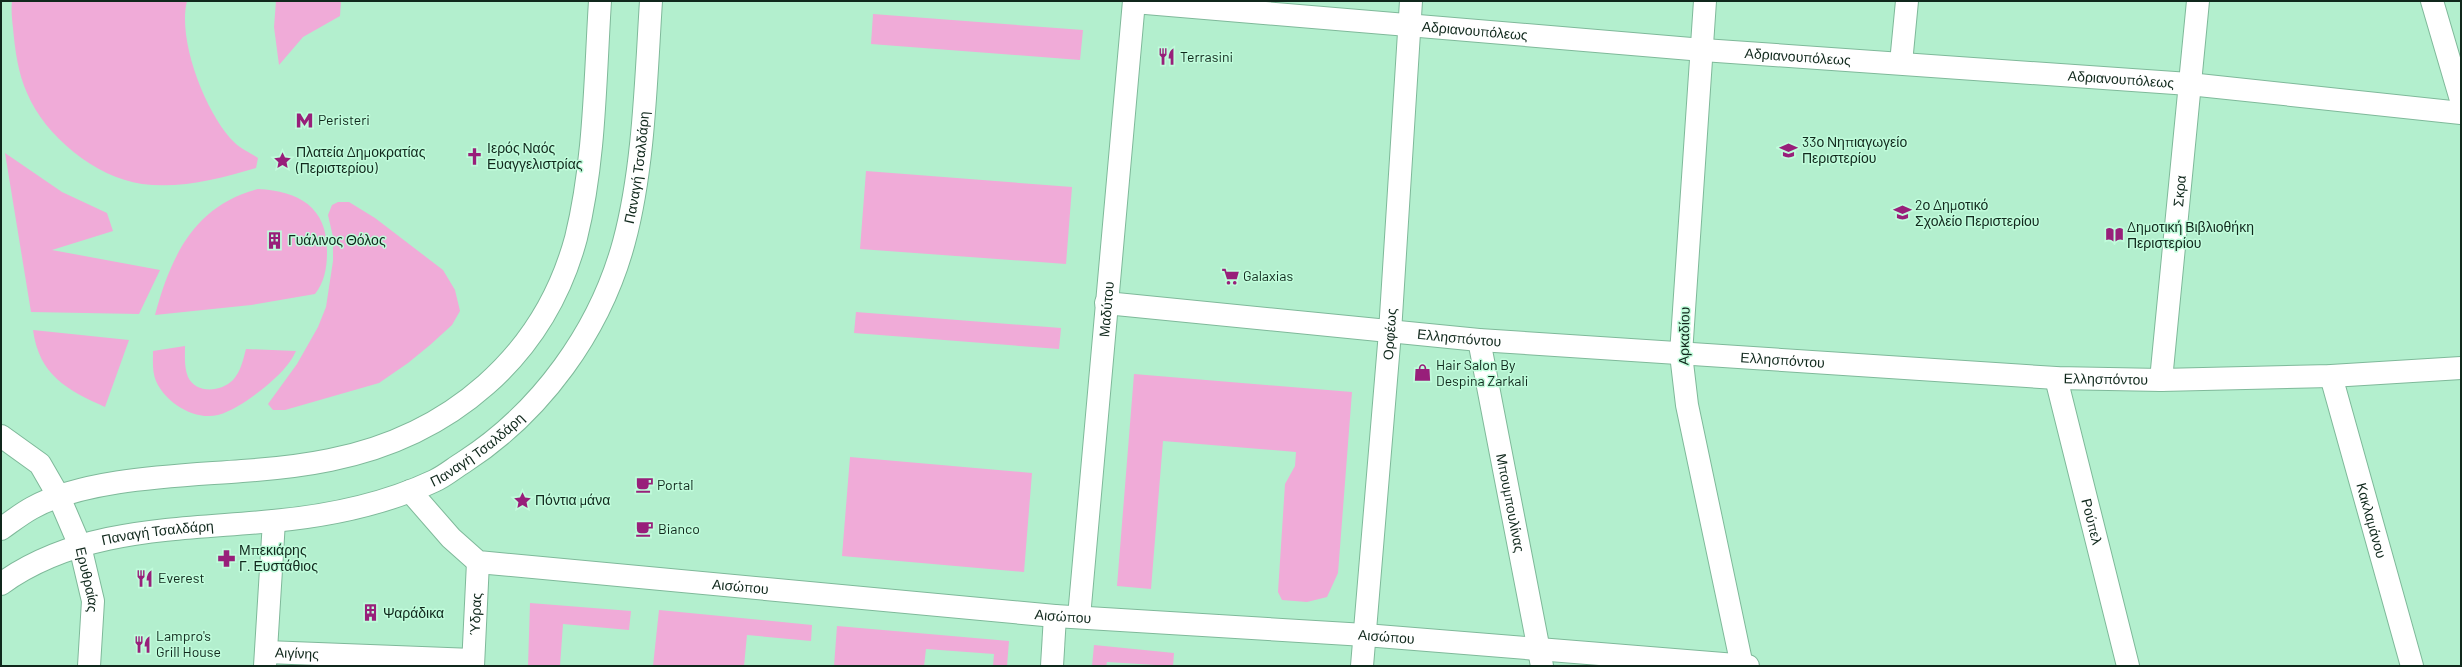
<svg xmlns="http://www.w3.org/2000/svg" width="2462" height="667" viewBox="0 0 2462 667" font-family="Barlow,sans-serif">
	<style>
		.green { fill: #f0abd8 }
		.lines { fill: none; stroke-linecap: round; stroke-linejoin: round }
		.pedestrian-casing { stroke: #7fb99a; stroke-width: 24 }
		.minor-casing { stroke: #7fb99a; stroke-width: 24 }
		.secondary-casing { stroke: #7fb99a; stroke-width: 24 }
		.pedestrian { stroke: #fff; stroke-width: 22 }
		.minor { stroke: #fff; stroke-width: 22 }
		.secondary { stroke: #fff; stroke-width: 22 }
		.labels { text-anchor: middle; stroke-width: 3; stroke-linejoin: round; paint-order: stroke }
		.street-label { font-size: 14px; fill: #10281c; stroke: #c0fcdb }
		.poi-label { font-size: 14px; fill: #10281c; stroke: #c0fcdb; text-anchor: start }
	</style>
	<rect width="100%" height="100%" fill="#b3efce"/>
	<g class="green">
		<path d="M12,1H187C177,40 206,115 235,143C241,149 251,153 258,158L256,168C219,179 180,189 142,184C95,177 45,136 27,93C18,73 15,50 13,28C12,19 11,10 12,1Z"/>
		<polygon points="276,1 341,1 340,16 303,37 279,65 274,27"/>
		<polygon points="873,14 1083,30 1080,60 871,44"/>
		<polygon points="5,153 62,192 107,213 113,231 52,250 160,270 139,314 31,312"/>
		<polygon points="866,171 1072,187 1066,264 860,249"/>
		<path d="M258,189C300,191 328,208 327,253C327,268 324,283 315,294L251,305L155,315C171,256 194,206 258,189Z"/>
		<polygon points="338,202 349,202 375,218 443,270 455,290 460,311 452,325 430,345 408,363 379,383 285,410 273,410 268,404 297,364 318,327 326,307 333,261 333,237 328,215 332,205"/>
		<polygon points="856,312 1061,328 1059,349 854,333"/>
		<path d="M33,330L129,340L105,407C67,390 39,375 33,330Z"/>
		<path d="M185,346C185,356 184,367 188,377C196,394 221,392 233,380C241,371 243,360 246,349L296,351C289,366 278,376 265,387C251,398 235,410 218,415C194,421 165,402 156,381C152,372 153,360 153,351Z"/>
		<polygon points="1134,374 1352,392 1338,573 1327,597 1307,602 1282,600 1278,592 1285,484 1295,466 1296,452 1163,441 1151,589 1117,586"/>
		<polygon points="850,457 1032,473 1024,572 842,556"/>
		<polygon points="530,603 631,611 629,630 563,624 560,666 528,666"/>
		<polygon points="659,610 812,625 811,641 747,635 744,666 653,666"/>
		<polygon points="837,626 1009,641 1007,666 993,666 994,654 926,649 924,666 834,666"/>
		<polygon points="1094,645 1174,653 1173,666 1107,662 1106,666 1092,666"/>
	</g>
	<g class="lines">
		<defs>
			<g id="pedestrian">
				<path id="s1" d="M266,652L473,660"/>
				<polyline points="265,666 274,521"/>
			</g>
			<g id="minor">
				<polyline points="1705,1 1681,354 1687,405 1742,666"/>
				<polyline points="2432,1 2461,100"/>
				<path id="s2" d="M1134,2L1703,50L2189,84L2461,113"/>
				<polyline points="1901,63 1907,1"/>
				<path id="s3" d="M1106,303L1479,340L2056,378L2161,380L2331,376L2461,368"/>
				<path id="s4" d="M1479,340L1542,666"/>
				<path id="s5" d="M2331,376L2412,666"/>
				<path id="s6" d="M2056,378L2128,666"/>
				<path id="s7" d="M2161,380L2198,1"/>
				<path id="s8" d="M1,436L40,464L59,497L80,546L93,601L89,666"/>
				<path id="s9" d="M410,491L451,538L478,562L1055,616L1365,635L1748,666"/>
				<path id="s10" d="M1079,617L1134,1"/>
				<path id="s11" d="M473,666L478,562"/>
				<polyline points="1052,666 1055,616"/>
				<path id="s12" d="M1362,666L1390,332L1411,1"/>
			</g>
			<g id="secondary">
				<path d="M1,529C11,522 21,514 32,508C86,478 180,476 242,471C272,469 301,466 330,460C450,436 544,357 576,238C595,161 595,79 600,1"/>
				<path id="s13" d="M1,584C80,527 180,530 273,521C327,516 385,504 434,481C445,476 454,468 464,462C541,412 600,331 624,242C644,168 646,78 651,1"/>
			</g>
		</defs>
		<use href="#pedestrian" class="pedestrian-casing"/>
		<use href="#minor" class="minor-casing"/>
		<use href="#secondary" class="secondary-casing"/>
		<use href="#pedestrian" class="pedestrian"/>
		<use href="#minor" class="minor"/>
		<use href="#secondary" class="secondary"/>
	</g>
	<defs>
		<symbol id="restaurant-bare" viewBox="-9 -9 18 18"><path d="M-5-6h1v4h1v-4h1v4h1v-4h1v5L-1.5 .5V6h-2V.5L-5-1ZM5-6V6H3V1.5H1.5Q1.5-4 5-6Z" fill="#981f7a" stroke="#c0fcdb" stroke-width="2.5" paint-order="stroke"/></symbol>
		<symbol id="metro-bare" viewBox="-9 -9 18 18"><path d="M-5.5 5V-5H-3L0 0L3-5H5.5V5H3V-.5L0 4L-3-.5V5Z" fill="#981f7a" stroke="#c0fcdb" stroke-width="2.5" paint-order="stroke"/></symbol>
		<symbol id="school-bare" viewBox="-9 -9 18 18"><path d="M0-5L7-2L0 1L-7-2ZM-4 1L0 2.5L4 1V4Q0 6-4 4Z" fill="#981f7a" stroke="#c0fcdb" stroke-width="2.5" paint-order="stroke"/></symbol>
		<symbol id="church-bare" viewBox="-9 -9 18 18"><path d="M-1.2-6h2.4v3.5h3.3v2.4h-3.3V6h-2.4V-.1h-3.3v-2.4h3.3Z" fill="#981f7a" stroke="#c0fcdb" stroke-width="2.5" paint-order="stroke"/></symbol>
		<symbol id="sight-bare" viewBox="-9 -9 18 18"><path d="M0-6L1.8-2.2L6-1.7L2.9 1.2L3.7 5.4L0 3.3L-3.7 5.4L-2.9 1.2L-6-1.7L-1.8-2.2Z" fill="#981f7a" stroke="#c0fcdb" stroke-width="2.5" paint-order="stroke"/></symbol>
		<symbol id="library-bare" viewBox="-9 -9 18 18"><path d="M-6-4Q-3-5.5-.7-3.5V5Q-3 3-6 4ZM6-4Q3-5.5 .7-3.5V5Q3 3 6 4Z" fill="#981f7a" stroke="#c0fcdb" stroke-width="2.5" paint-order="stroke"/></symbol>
		<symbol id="building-bare" viewBox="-9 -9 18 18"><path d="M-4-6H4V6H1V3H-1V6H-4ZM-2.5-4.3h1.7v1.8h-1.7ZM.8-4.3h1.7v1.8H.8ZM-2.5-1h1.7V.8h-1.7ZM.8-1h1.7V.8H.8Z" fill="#981f7a" stroke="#c0fcdb" stroke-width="2.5" paint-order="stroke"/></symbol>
		<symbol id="supermarket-bare" viewBox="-9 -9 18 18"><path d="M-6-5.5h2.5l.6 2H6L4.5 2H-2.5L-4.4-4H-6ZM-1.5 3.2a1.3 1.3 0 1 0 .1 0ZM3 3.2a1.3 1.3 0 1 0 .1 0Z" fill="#981f7a" stroke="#c0fcdb" stroke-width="2.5" paint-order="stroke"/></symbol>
		<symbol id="shop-bare" viewBox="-9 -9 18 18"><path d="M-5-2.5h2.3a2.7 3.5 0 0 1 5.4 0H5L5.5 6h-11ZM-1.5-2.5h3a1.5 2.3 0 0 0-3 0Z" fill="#981f7a" stroke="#c0fcdb" stroke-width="2.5" paint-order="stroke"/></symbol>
		<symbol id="cafe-bare" viewBox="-9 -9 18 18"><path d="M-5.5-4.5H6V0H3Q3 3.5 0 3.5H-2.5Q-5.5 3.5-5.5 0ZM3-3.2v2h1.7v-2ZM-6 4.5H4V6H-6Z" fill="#981f7a" stroke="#c0fcdb" stroke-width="2.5" paint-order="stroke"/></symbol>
		<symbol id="pharmacy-bare" viewBox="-9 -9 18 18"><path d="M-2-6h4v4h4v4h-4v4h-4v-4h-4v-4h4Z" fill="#981f7a" stroke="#c0fcdb" stroke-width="2.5" paint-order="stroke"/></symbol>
	</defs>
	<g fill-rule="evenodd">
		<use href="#restaurant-bare" x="1154" y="44" width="25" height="25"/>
		<use href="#metro-bare" x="292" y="108" width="25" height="25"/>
		<use href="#school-bare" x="1776" y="138" width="25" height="25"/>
		<use href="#church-bare" x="462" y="144" width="25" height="25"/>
		<use href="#sight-bare" x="270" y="148" width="25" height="25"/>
		<use href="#school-bare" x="1890" y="200" width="25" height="25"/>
		<use href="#library-bare" x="2102" y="222" width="25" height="25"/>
		<use href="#building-bare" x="262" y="228" width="25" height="25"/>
		<use href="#supermarket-bare" x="1218" y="264" width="25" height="25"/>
		<use href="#shop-bare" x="1410" y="360" width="25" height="25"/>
		<use href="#cafe-bare" x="632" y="472" width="25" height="25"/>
		<use href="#sight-bare" x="510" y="488" width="25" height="25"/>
		<use href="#cafe-bare" x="632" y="516" width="25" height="25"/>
		<use href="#pharmacy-bare" x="214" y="546" width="25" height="25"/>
		<use href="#restaurant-bare" x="132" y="566" width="25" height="25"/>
		<use href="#building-bare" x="358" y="600" width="25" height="25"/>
		<use href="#restaurant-bare" x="130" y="632" width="25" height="25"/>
	</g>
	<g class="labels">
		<g class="street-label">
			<text dy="5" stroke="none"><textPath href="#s2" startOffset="342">Αδριανουπόλεως</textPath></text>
			<text dy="5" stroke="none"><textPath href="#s2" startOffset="666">Αδριανουπόλεως</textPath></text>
			<text dy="5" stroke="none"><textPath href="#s2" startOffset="990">Αδριανουπόλεως</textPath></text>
			<text dy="5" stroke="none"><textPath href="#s13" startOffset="839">Παναγή Τσαλδάρη</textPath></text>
			<text dy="5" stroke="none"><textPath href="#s7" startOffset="190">Σκρα</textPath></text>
			<text dy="5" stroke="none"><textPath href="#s10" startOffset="309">Μαδύτου</textPath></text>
			<text dy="5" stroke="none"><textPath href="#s12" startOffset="333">Ορφέως</textPath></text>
			<text transform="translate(1684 336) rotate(-89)" y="5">Αρκαδίου</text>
			<text dy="5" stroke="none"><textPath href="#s3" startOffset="355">Ελλησπόντου</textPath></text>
			<text dy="5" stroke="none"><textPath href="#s3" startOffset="679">Ελλησπόντου</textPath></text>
			<text dy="5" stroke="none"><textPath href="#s3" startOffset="1003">Ελλησπόντου</textPath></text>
			<text dy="5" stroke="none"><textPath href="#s13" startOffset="503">Παναγή Τσαλδάρη</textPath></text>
			<text dy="5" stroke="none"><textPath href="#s4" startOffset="166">Μπουμπουλίνας</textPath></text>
			<text dy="5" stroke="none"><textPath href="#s5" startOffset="150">Κακλαμάνου</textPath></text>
			<text dy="5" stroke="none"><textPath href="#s6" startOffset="148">Ρούπελ</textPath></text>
			<text dy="5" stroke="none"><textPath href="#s13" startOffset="167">Παναγή Τσαλδάρη</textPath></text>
			<text dy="5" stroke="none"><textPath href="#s8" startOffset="174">Ερυθραίας</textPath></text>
			<text dy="5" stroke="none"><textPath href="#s9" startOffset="362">Αισώπου</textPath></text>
			<text dy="5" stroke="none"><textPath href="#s11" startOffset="52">Ύδρας</textPath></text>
			<text dy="5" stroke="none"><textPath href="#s9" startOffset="686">Αισώπου</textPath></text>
			<text dy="5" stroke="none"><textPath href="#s9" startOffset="1010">Αισώπου</textPath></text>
			<text dy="5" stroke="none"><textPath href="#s1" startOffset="31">Αιγίνης</textPath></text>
		</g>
		<g class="poi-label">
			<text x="1180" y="62">Terrasini</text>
			<text x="318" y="125">Peristeri</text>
			<text x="1802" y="147">33ο Νηπιαγωγείο<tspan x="1802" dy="16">Περιστερίου</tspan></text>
			<text x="487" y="153">Ιερός Ναός<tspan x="487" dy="16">Ευαγγελιστρίας</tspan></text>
			<text x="296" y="157">Πλατεία Δημοκρατίας<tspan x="296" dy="16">(Περιστερίου)</tspan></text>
			<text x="1915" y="210">2ο Δημοτικό<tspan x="1915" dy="16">Σχολείο Περιστερίου</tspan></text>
			<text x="2127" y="232">Δημοτική Βιβλιοθήκη<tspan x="2127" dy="16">Περιστερίου</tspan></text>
			<text x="288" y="245">Γυάλινος Θόλος</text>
			<text x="1243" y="281">Galaxias</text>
			<text x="1436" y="370">Hair Salon By<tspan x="1436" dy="16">Despina Zarkali</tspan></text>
			<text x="657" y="490">Portal</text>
			<text x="535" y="505">Πόντια μάνα</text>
			<text x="658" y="534">Bianco</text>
			<text x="239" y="555">Μπεκιάρης<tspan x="239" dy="16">Γ. Ευστάθιος</tspan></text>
			<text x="158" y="583">Everest</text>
			<text x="383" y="618">Ψαράδικα</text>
			<text x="156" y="641">Lampro's<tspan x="156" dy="16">Grill House</tspan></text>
		</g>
	</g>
	<rect width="2462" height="667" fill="none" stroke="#10281c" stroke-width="4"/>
</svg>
